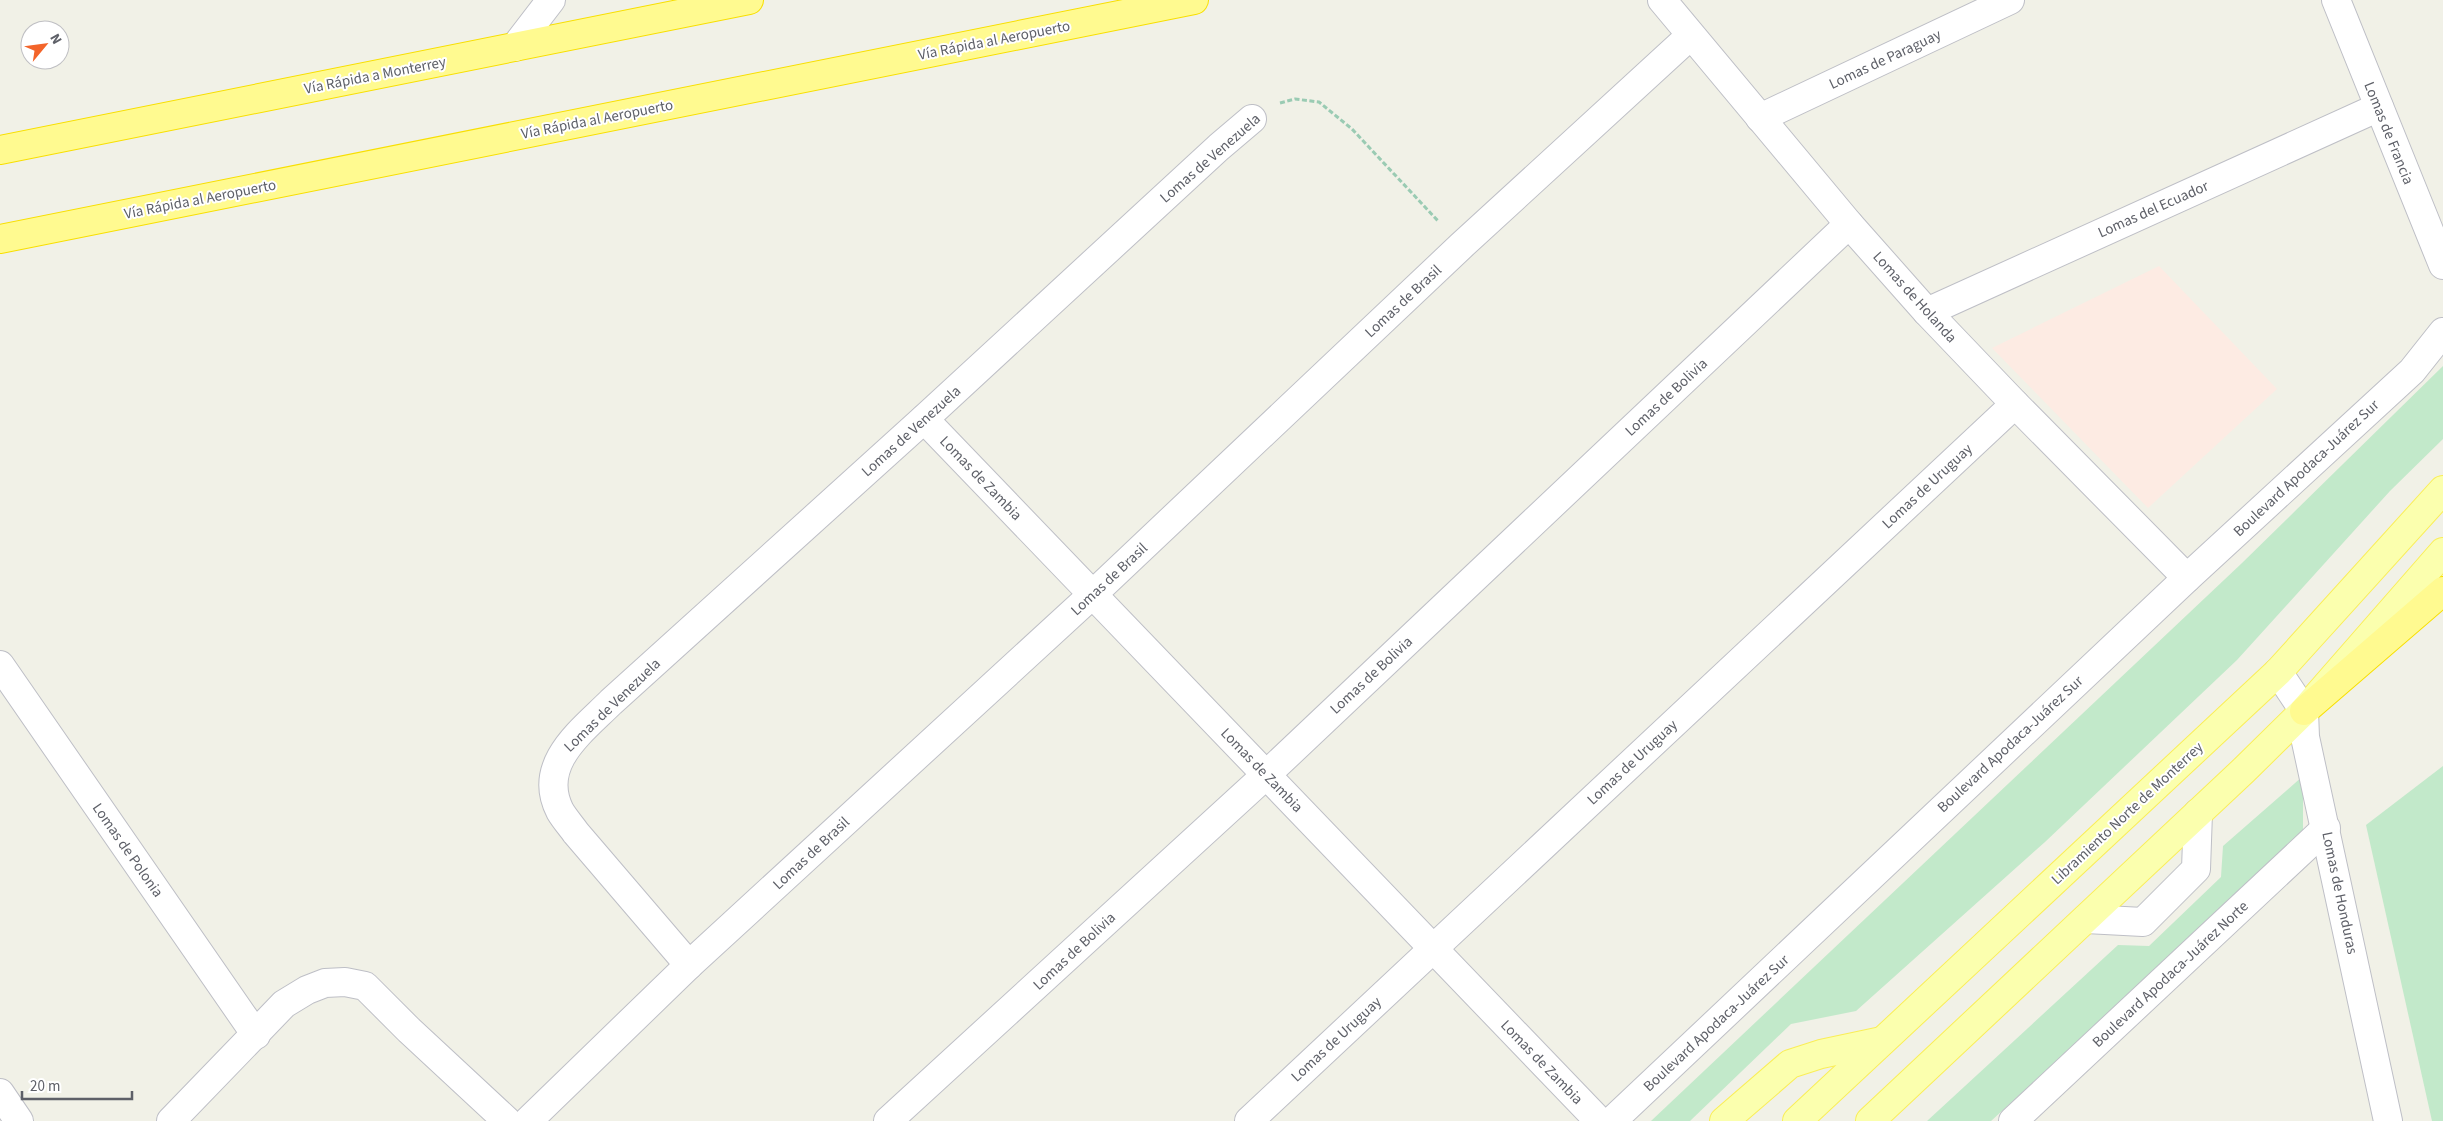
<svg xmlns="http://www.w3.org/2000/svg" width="2443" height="1121" viewBox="0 0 2443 1121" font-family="'Source Sans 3',sans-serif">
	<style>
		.medical { fill: #fdebe3 }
		.green { fill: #c2e9ca }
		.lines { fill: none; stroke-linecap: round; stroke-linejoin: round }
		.minor-casing { stroke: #bebfc6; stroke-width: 30 }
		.major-casing { stroke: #faee57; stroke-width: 30 }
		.highway-casing { stroke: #f8df00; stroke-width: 30 }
		.path { stroke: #9acbb3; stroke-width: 3; stroke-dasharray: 5 2.5; stroke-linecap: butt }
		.minor { stroke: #fff; stroke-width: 28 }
		.major { stroke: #fbffae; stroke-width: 28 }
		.highway { stroke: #fffa90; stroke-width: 28 }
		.labels { text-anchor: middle; stroke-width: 4; stroke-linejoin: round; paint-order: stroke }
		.street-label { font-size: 15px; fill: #5e6068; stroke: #fff }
	</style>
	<rect width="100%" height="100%" fill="#f1f1e7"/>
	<polygon class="medical" points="2159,266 2277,389 2148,508 1992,348"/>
	<g class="green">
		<polygon points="2443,366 2443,439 2390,491 2237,660 2045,842 1856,1011 1791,1024 1690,1121 1651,1121 2242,563"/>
		<polygon points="2443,766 2443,1121 2432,1121 2366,825"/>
		<polygon points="2303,776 2303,836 1991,1121 1927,1121 2118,945 2149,946 2221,877 2223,846"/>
	</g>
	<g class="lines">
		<defs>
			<g id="minor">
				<polyline points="1662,0 1849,224 1927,312 2015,404 2187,578"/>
				<polyline points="2336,0 2443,265"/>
				<polyline points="515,47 551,0"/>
				<polyline points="1760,118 2010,0"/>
				<polyline points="1927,312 2379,107"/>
				<polyline points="924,419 1599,1121"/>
				<polyline points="0,665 256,1035"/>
				<polyline points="2278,672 2304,711 2305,737 2388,1121"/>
				<polyline points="2086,919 2143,922 2196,869 2198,813"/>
				<path d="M689,965L576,833C571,826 564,818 560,811C536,764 582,731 611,702L924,419L1219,147L1252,119"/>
				<polyline points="0,1093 19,1121"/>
				<polyline points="171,1121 284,1004 307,990 325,983 345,982 365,986 409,1030 507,1121"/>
				<polyline points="528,1121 689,965 1093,594 1461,246 1690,36"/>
				<polyline points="888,1121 1267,774 1849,224"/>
				<polyline points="1249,1121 2015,404"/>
				<polyline points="1612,1121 2187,578 2412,371 2443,332"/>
				<polyline points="2013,1121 2326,828"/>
			</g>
			<g id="major">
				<polyline points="1724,1121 1790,1064 1821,1054 1882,1041"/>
				<polyline points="1797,1121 2278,672 2443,490"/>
				<polyline points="1870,1121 2244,770 2304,711 2443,552"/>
			</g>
			<g id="highway">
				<polyline points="0,150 749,0"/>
				<polyline points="0,239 1194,0"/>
				<polyline points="2304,711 2443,591"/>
			</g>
		</defs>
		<use href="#minor" class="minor-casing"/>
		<use href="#major" class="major-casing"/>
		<use href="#highway" class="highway-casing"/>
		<polyline class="path" points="1280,103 1295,99 1319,102 1352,129 1439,222"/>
		<use href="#minor" class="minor"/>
		<use href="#major" class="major"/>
		<use href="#highway" class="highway"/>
	</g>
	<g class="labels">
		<g class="street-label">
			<text transform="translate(994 40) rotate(-11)" y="5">Vía Rápida al Aeropuerto</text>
			<text transform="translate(1885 59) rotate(-25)" y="5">Lomas de Paraguay</text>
			<text transform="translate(375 75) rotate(-11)" y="5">Vía Rápida a Monterrey</text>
			<text transform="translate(597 119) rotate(-11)" y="5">Vía Rápida al Aeropuerto</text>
			<text transform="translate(2389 133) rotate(68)" y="5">Lomas de Francia</text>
			<text transform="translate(1210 158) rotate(-41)" y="5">Lomas de Venezuela</text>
			<text transform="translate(200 199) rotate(-11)" y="5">Vía Rápida al Aeropuerto</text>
			<text transform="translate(2153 209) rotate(-24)" y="5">Lomas del Ecuador</text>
			<text transform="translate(1915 297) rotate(48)" y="5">Lomas de Holanda</text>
			<text transform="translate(1403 301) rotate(-43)" y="5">Lomas de Brasil</text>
			<text transform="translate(1666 397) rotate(-43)" y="5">Lomas de Bolivia</text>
			<text transform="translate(911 431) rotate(-42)" y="5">Lomas de Venezuela</text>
			<text transform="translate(2306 468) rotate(-43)" y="5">Boulevard Apodaca-Juárez Sur</text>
			<text transform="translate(981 478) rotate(46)" y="5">Lomas de Zambia</text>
			<text transform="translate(1927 486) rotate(-43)" y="5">Lomas de Uruguay</text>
			<text transform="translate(1109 579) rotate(-43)" y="5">Lomas de Brasil</text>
			<text transform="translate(1371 675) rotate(-43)" y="5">Lomas de Bolivia</text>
			<text transform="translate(612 705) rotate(-44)" y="5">Lomas de Venezuela</text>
			<text transform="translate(2010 744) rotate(-43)" y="5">Boulevard Apodaca-Juárez Sur</text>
			<text transform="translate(1632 762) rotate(-43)" y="5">Lomas de Uruguay</text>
			<text transform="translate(1262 770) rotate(46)" y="5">Lomas de Zambia</text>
			<text transform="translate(2127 813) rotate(-43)" y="5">Libramiento Norte de Monterrey</text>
			<text transform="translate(128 850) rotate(55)" y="5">Lomas de Polonia</text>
			<text transform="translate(811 853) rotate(-43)" y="5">Lomas de Brasil</text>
			<text transform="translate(2340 893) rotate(78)" y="5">Lomas de Honduras</text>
			<text transform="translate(1074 951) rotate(-43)" y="5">Lomas de Bolivia</text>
			<text transform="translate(2170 974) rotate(-43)" y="5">Boulevard Apodaca-Juárez Norte</text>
			<text transform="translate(1716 1023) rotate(-43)" y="5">Boulevard Apodaca-Juárez Sur</text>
			<text transform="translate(1336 1039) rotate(-43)" y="5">Lomas de Uruguay</text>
			<text transform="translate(1542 1062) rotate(46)" y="5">Lomas de Zambia</text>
		</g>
	</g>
	<g transform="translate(45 45) rotate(61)"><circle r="24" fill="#ffffff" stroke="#bfbfc3"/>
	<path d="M0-4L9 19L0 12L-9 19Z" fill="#f3642a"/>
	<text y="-8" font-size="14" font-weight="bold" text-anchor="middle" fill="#5e6068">N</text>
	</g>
	<path d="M22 1091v8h110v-8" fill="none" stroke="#5e6068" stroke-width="2.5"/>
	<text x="30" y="1091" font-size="15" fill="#5e6068" stroke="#ffffff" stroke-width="4" paint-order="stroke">20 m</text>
</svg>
